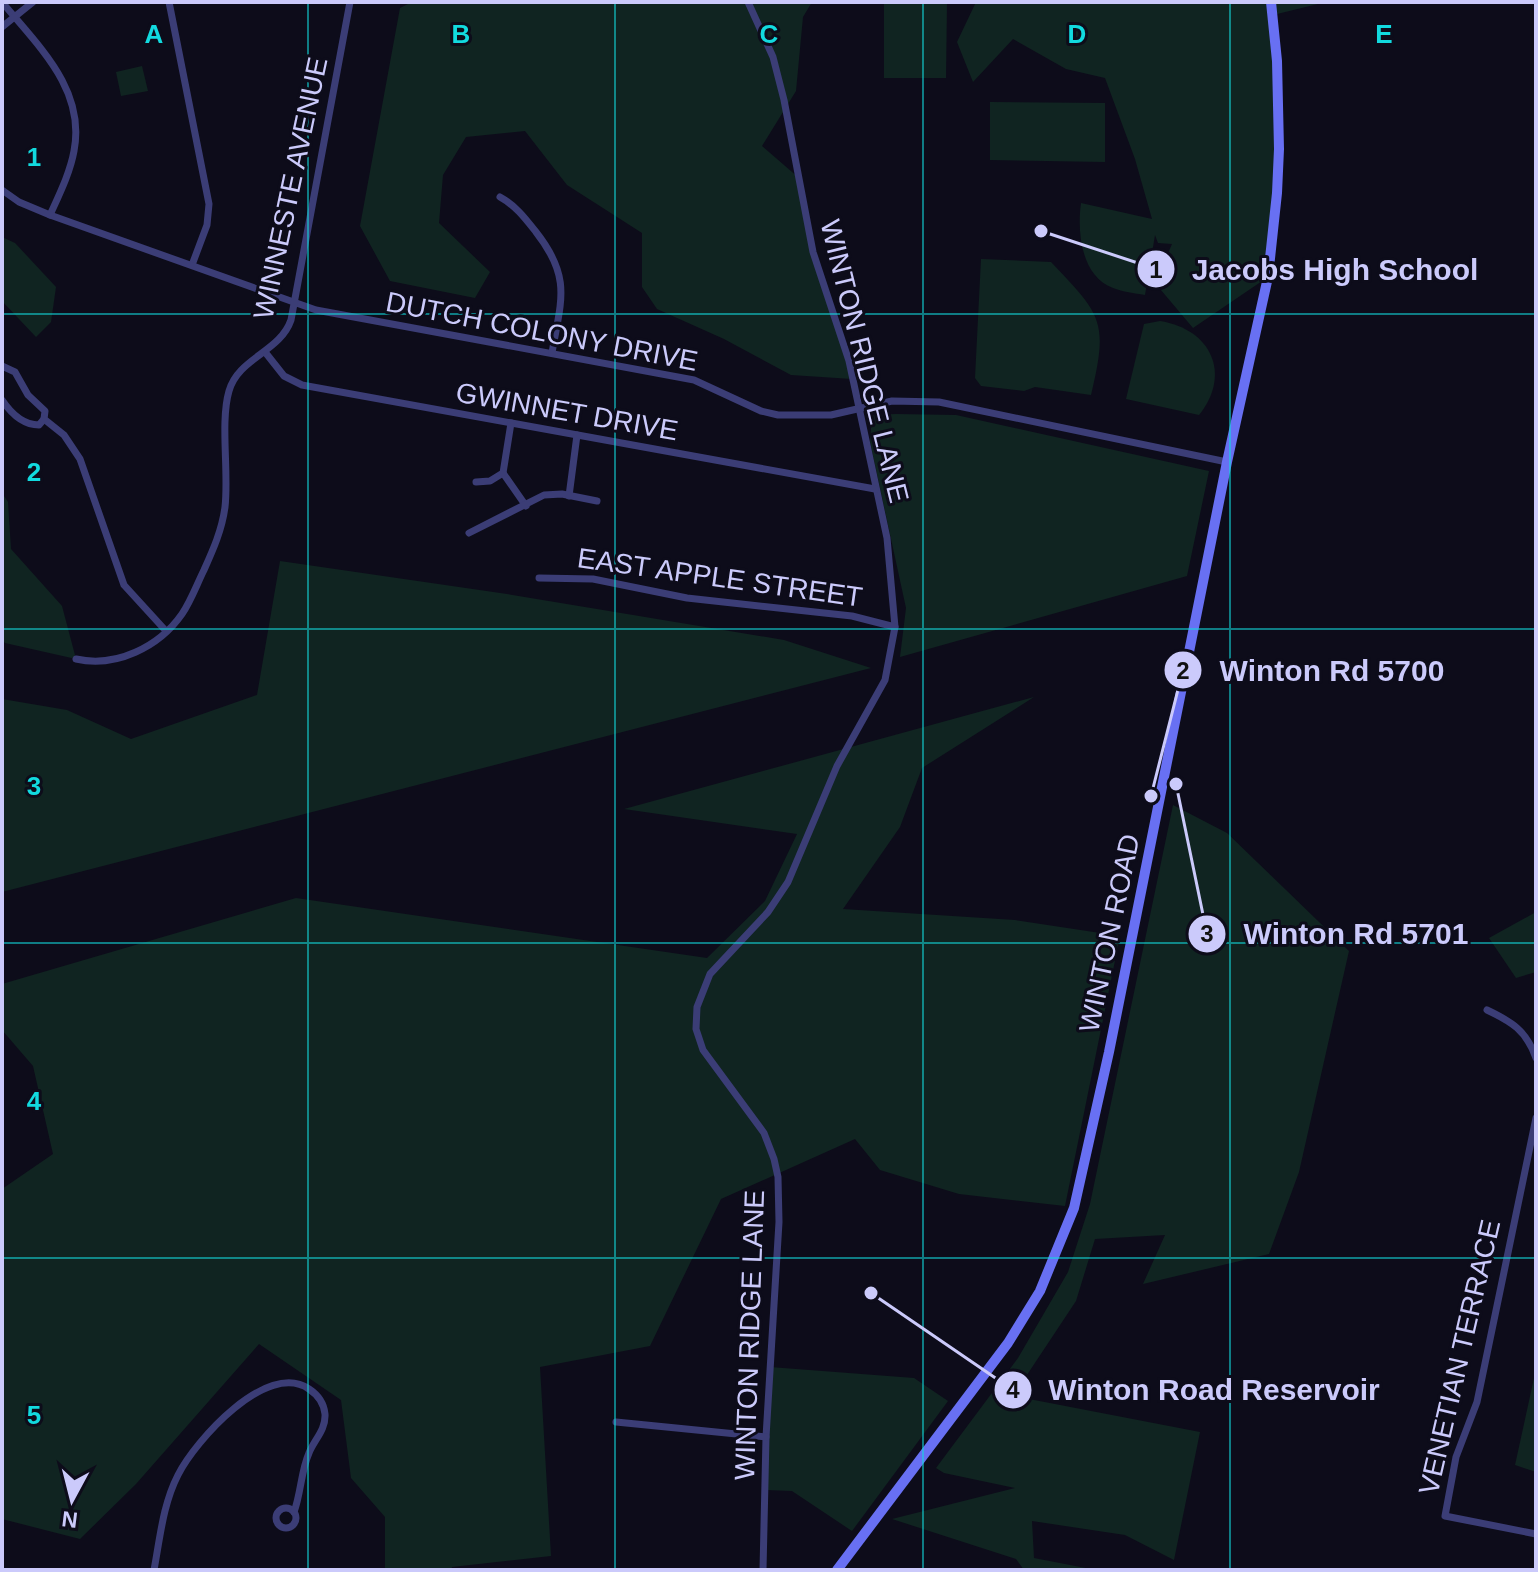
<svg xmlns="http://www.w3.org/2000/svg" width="1538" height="1572" viewBox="0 0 1538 1572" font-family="Helvetica,sans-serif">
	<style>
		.green { fill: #102421 }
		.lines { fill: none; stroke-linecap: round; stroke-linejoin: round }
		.minor { stroke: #3b3d76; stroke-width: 7 }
		.secondary { stroke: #6870f3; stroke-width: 10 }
		.grid { fill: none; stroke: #12dadf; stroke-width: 2; stroke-opacity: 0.55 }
		.labels { text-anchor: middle; stroke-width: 6; stroke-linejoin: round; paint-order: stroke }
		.street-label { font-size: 28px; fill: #cbcafb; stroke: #0d0c1a }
		.grid-label { font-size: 26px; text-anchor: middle; font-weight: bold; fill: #12dadf; stroke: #0d0c1a; stroke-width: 6; stroke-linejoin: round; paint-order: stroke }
		.leader { fill: none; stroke: #cbcafb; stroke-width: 3 }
		.callout-dot { fill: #cbcafb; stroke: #0d0c1a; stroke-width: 3 }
		.mark-label { font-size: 24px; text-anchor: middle; font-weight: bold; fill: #111 }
		.callout-label { font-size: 30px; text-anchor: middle; font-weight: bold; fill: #cbcafb; stroke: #0d0c1a; stroke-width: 6; stroke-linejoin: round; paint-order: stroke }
	</style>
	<rect width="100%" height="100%" fill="#0d0c1a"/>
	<g class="green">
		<polygon points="412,2 812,2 803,17 796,91 762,146 799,178 813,252 852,379 791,375 724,339 657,309 642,287 642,233 567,185 525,131 466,137 443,175 439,223 490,272 475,298 390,281 360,226 400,8"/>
		<polygon points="884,2 947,2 946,78 884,78"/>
		<path d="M976,2H1326L1273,15L1279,103L1268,277L1193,328L1155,283L1172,244L1158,243L1155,235L1145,295C1134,293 1123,292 1113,288C1081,276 1077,232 1081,203L1152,219L1135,159L1105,78L1066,69L1013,39L973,82L957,42Z"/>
		<polygon points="142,66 148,91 121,96 116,72"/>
		<polygon points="990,102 1105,103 1105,162 990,160"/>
		<polygon points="2,237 15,243 56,287 51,322 36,337 2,301"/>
		<path d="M981,259L1051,262C1101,315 1109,320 1091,395L1035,387L1024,391L981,386L975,378Z"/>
		<path d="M1160,321C1211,329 1232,374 1199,415L1126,399L1144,324Z"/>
		<polygon points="896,414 956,415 1209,471 1187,576 900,657 906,608 870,442 872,415"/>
		<polygon points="2,493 8,502 11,549 62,606 76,659 5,643 2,639"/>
		<polygon points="280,561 507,594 784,640 871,668 2,892 2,699 67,710 131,739 257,695"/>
		<polygon points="1034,697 922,768 900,827 843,909 1015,920 1120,936 1065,1206 959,1194 880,1170 855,1139 721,1199 650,1346 540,1367 551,1556 452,1567 451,1570 385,1570 385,1517 351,1478 341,1400 259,1344 136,1484 80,1539 2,1519 2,1189 53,1154 33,1066 2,1030 2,984 296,898 707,958 765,901 797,834 624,809"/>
		<polygon points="1173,805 1227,833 1349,951 1299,1172 1269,1254 1143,1284 1165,1235 1095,1239 1076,1301 1013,1396 1200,1432 1174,1560 1125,1535 1032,1521 1034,1558 1096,1570 1024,1570 1016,1559 892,1519 1015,1488 944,1473 936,1468 1018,1358 1068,1272 1090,1204"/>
		<polygon points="1536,912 1536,972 1516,978 1489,938"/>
		<polygon points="770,1367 914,1378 948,1401 852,1531 792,1491 766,1490"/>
		<polygon points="1536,1369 1536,1472 1515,1465"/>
	</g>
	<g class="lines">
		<g class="minor">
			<path d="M2,2C38,46 86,89 74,151C70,173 59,195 50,215"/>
			<polyline points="169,2 209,204 207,225 192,265"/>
			<polyline points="748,2 773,57 784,100 813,252 849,361 887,538 895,627 885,680 837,766 788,882 768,912 710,974 697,1007 696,1029 703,1050 764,1133 774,1159 778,1177 779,1222 766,1437 763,1570"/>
			<polyline points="2,27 33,2"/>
			<polyline points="2,190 19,202 50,215 316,310 694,380 761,411 778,415 831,415 892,401 939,402 1227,462"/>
			<path d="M500,197C516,206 525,218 536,232C572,278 561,300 552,353"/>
			<polyline points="265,352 284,376 302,385 875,489"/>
			<polyline points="2,366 15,372 28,395 45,411 44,419 64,435 80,459 124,585 166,631"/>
			<path d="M2,400C10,412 23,425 39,425L44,419"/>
			<polyline points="503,473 526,506"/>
			<polyline points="476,482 490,481 503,473 511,423"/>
			<polyline points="569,496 577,435"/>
			<polyline points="469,533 544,495 562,494 597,501"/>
			<polyline points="539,578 593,579 687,598 852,616 895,627"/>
			<path d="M76,659C116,668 159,647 182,614C191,601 197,584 204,570C213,550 222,530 225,507C229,472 220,422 229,391C238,358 280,352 291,320L350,2"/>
			<path d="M1487,1010C1512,1022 1526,1030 1536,1058"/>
			<polyline points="1536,1118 1477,1402 1456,1457 1445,1516 1536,1534"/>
			<polyline points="616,1422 766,1437"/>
			<circle cx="286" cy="1518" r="10"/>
			<path d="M154,1570C160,1538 163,1504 178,1475C195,1441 267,1360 309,1389C318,1395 324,1404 325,1414C326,1430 314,1440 309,1453C301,1471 301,1493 294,1512"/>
		</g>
		<polyline class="secondary" points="837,1570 1008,1343 1040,1291 1074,1208 1109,1052 1227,462 1268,277 1277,193 1279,149 1277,61 1271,2"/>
	</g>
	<path class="grid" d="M308,2V1570M615,2V1570M923,2V1570M1230,2V1570M2,314H1536M2,629H1536M2,943H1536M2,1258H1536"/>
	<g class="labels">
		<g class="street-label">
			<text transform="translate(290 188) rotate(-78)" y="10">WINNESTE AVENUE</text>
			<text transform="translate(542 331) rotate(11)" y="10">DUTCH COLONY DRIVE</text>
			<text transform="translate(865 361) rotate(76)" y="10">WINTON RIDGE LANE</text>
			<text transform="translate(567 411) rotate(10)" y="10">GWINNET DRIVE</text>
			<text transform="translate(720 577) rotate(8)" y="10">EAST APPLE STREET</text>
			<text transform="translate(1109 933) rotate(-78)" y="10">WINTON ROAD</text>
			<text transform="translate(749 1335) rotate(-88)" y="10">WINTON RIDGE LANE</text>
			<text transform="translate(1459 1357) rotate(-77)" y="10">VENETIAN TERRACE</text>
		</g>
	</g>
	<g class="grid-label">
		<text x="154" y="43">A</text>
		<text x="461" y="43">B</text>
		<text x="769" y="43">C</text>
		<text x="1077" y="43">D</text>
		<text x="1384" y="43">E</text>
		<text x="34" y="166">1</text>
		<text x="34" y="481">2</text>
		<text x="34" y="795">3</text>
		<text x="34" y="1110">4</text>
		<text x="34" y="1424">5</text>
	</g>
	<path class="leader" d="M1041 231L1156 269M1151 796L1183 670M1176 784L1207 934M871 1293L1013 1390"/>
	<g class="callout-dot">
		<circle cx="1041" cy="231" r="8"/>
		<circle cx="1151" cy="796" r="8"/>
		<circle cx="1176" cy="784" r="8"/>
		<circle cx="871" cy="1293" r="8"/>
		<circle cx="1156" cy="269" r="20"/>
		<circle cx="1183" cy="670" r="20"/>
		<circle cx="1207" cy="934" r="20"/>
		<circle cx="1013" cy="1390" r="20"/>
	</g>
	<g class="mark-label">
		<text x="1156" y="278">1</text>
		<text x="1183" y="679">2</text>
		<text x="1207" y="942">3</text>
		<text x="1013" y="1398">4</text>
	</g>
	<g class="callout-label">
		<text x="1335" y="280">Jacobs High School</text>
		<text x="1332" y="681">Winton Rd 5700</text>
		<text x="1356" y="944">Winton Rd 5701</text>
		<text x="1214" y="1400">Winton Road Reservoir</text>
	</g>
	<rect width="1538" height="1572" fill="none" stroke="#cbcafb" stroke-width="8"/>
	<g transform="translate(72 1500) rotate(187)" stroke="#0d0c1a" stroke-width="6" paint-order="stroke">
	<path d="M0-6L14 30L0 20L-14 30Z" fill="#cbcafb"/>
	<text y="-12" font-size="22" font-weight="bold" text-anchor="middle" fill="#cbcafb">N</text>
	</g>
</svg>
